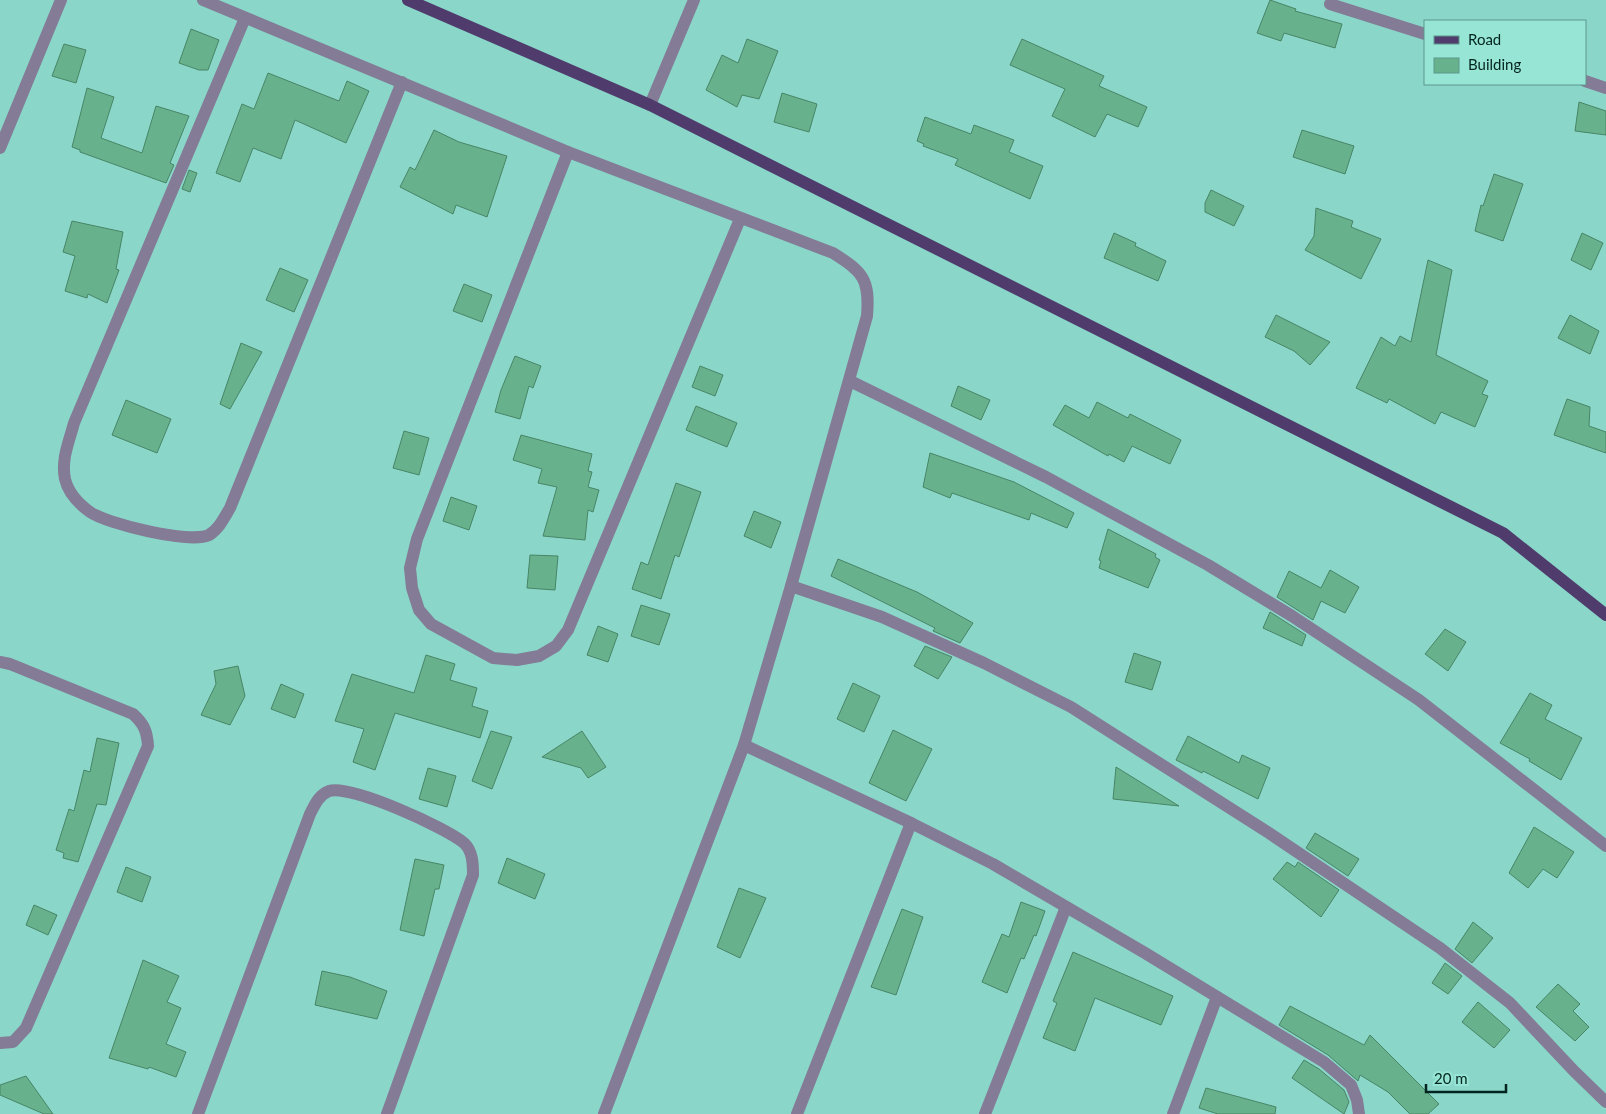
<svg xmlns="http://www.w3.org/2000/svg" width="1606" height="1114" viewBox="0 0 1606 1114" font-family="Lato,sans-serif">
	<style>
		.building { fill: #67b28c; stroke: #488567 }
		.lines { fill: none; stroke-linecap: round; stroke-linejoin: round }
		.minor { stroke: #847b96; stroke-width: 12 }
		.major { stroke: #4f3c6c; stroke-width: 12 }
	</style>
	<rect width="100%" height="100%" fill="#8ad7c9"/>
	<g class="building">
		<polygon points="1270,0 1296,9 1295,11 1342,24 1335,48 1284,33 1281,41 1257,33"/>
		<polygon points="191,29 219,40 208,70 199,70 179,63"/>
		<polygon points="747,39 778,51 759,99 742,95 737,107 706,90 722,55 738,63"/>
		<polygon points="1022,39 1104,76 1099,86 1147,107 1138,127 1107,114 1095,137 1052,116 1065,89 1010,65"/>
		<polygon points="64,44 86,50 76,83 52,76"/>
		<polygon points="268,73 339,101 347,81 369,91 346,143 295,120 281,159 253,148 240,182 216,173 242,104 254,109"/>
		<polygon points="87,88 114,97 101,138 142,153 156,106 189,116 170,163 174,165 166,183 80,152 80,150 72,147"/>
		<polygon points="782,93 817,104 809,132 774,122"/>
		<polygon points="1579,102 1606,111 1606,135 1575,131"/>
		<polygon points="925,117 971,134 974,125 1014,140 1009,152 1043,166 1030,199 955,165 958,159 923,146 924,144 917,141"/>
		<polygon points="434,130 459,142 507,156 487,217 456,205 453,214 400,187 410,167 415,170"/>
		<polygon points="1302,130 1354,146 1345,174 1293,157"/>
		<polygon points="189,170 197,173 190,192 182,189"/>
		<polygon points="1494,174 1523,184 1503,241 1475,231 1481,205 1483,206"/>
		<polygon points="1211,190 1244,206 1234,226 1205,212 1205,203"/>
		<polygon points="1316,208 1353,221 1351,227 1381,239 1361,279 1305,250 1314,236"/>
		<polygon points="72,221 123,232 116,269 119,270 107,303 88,294 87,298 65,291 75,256 63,252"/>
		<polygon points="1114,233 1136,243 1135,246 1166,261 1158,281 1104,258"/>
		<polygon points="1582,233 1603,243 1591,270 1571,260"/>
		<polygon points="1428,260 1452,270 1436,355 1488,381 1482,394 1488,396 1475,427 1441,412 1435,424 1389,399 1387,403 1356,388 1381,337 1395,346 1400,336 1411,342"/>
		<polygon points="280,268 308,280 294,312 266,300"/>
		<polygon points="464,284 492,295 482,322 453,311"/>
		<polygon points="1276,315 1330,342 1310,365 1294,351 1265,337"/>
		<polygon points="1570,315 1599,331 1590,354 1558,338"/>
		<polygon points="241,343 262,352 230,409 220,404"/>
		<polygon points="515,356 541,366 533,388 529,386 520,419 495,412 501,390"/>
		<polygon points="700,366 723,375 715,396 692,387"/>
		<polygon points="958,386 990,400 981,420 951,406"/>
		<polygon points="1567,399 1590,407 1589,426 1606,432 1606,453 1554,435"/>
		<polygon points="126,400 171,419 157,453 112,435"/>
		<polygon points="1097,402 1128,418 1130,414 1181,440 1170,464 1132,446 1124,462 1109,454 1108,456 1053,425 1065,405 1089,418"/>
		<polygon points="696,406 737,423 727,447 686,430"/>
		<polygon points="404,431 429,438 419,475 393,468"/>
		<polygon points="521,435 592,454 588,471 592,472 588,487 599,490 593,512 588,510 585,540 543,536 557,487 538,483 542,469 513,460"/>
		<polygon points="930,453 1014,482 1074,513 1067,528 1031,513 1029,520 952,493 950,498 923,487"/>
		<polygon points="676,483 701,492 679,557 675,555 661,599 632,589 641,562 648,565"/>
		<polygon points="451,497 477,506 469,530 443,521"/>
		<polygon points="754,511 781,522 771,548 744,536"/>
		<polygon points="1108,529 1156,554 1155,557 1160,560 1148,588 1099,568 1101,561 1099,560"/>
		<polygon points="530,555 558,556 555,590 527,588"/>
		<polygon points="838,559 917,592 973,623 960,643 933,631 935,628 831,576"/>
		<polygon points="1330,570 1359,587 1345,613 1321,601 1313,620 1277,597 1289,571 1321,588"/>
		<polygon points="641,605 670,614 659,645 631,636"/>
		<polygon points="1270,612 1306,635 1302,646 1263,628"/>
		<polygon points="598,626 618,634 608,662 587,655"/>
		<polygon points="1445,629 1466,642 1448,671 1425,654"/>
		<polygon points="925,646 952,657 938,679 914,666"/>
		<polygon points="1134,653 1161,662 1152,690 1125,682"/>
		<polygon points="426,655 455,664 450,680 477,688 472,706 488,711 480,738 395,713 375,770 353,762 364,729 335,721 352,674 414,693"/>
		<polygon points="238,666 245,696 230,725 201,715 216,684 214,671"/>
		<polygon points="853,683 880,696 864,732 837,719"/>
		<polygon points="281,684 304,694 295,718 271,709"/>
		<polygon points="1530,693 1552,705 1545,719 1582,738 1561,780 1529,761 1530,759 1500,743"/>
		<polygon points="893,730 932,749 906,801 869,783"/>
		<polygon points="491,731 512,737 492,789 472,781"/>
		<polygon points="582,731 606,767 588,778 581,768 542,757"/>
		<polygon points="1188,736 1239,763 1242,755 1270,768 1258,799 1203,771 1202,773 1176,760"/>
		<polygon points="97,738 119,743 106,805 97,804 78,862 63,858 64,853 56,850 69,809 74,811 84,770 90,772"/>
		<polygon points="1116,767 1179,806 1113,799"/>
		<polygon points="428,768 456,776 447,807 419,799"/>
		<polygon points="1534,827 1574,852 1557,878 1543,869 1528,888 1509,873"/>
		<polygon points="1315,833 1359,859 1348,876 1306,848"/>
		<polygon points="507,858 545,874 535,899 498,883"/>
		<polygon points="415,859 444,865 439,889 435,889 424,936 400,930"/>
		<polygon points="1287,862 1295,867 1298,862 1339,890 1321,917 1273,879"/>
		<polygon points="126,867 151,877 142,902 117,892"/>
		<polygon points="739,888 766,898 740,958 717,947"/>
		<polygon points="1021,902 1045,911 1036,936 1034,935 1024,959 1021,958 1007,993 982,982 1002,934 1009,937"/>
		<polygon points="34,905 57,915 48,935 26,925"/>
		<polygon points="902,909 923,917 896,995 871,987"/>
		<polygon points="1473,922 1493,938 1472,963 1455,949"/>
		<polygon points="1073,952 1173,996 1161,1025 1095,998 1075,1051 1043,1038 1057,1003 1053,1001"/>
		<polygon points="143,960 179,976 167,1002 181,1008 166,1044 186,1052 176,1077 149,1067 148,1069 109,1058"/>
		<polygon points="1445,963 1462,976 1448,994 1432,983"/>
		<polygon points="322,971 350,977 387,991 377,1019 315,1005"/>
		<polygon points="1558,984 1580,1004 1573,1011 1589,1027 1575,1041 1536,1007"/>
		<polygon points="1478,1002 1510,1030 1494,1048 1462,1022"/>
		<polygon points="1290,1006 1364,1045 1370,1035 1439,1104 1428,1114 1410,1114 1388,1092 1360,1075 1358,1081 1328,1055 1279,1025"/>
		<polygon points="1304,1060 1319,1069 1344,1090 1349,1102 1344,1114 1292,1078"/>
		<polygon points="26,1076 53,1114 44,1114 0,1095 0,1085"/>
		<polygon points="1206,1088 1276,1107 1275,1114 1218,1114 1199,1108"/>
	</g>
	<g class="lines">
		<g class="minor">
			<path d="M203,0L568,152L833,253C863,272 870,279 867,316L791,586L744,745L604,1114"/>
			<polyline points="1330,4 1425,34"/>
			<path d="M245,18L74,423C69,442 61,459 65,479C68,492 79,504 90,512C107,524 190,544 209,535C219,529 224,518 230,508L402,82"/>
			<polyline points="1585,81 1606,88"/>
			<polyline points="650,105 694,0"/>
			<polyline points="0,148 61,0"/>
			<polyline points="568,152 417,539 410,568 412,588 419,610 431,624 493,658 517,660 539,656 556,646 568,630 740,219"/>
			<polyline points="850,381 1046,477 1208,565 1292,616 1419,700 1606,846"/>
			<polyline points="791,586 882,617 984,663 1071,707 1269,833 1440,948 1510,1003 1574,1071 1606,1102"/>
			<path d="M0,662L10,664L133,714C144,724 147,731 148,746L26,1028L13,1042L0,1043"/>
			<polyline points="744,745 911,823 993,864 1145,953 1324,1062 1351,1085 1357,1100 1359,1114"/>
			<path d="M198,1114L310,814C315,804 319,795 329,791C350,784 447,828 464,843C473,851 473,865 473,875L387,1114"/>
			<polyline points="797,1114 911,823"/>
			<polyline points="985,1114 1066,907"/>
			<polyline points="1173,1114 1217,997"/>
		</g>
		<polyline class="major" points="408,0 650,105 1503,533 1606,615"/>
	</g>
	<rect x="1424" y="20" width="162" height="65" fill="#97e5d5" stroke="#5c988c"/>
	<rect x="1434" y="36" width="25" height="8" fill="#4f3c6c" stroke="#5c988c"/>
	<text x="1468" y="45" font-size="15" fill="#03251f">Road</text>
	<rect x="1434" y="58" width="25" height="15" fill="#67b28c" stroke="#5c988c"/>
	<text x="1468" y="70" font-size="15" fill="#03251f">Building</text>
	<path d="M1426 1084v8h80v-8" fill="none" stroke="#03251f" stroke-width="2.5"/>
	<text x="1434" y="1084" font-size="15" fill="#03251f" stroke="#97e5d5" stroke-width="4" paint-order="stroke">20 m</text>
</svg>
